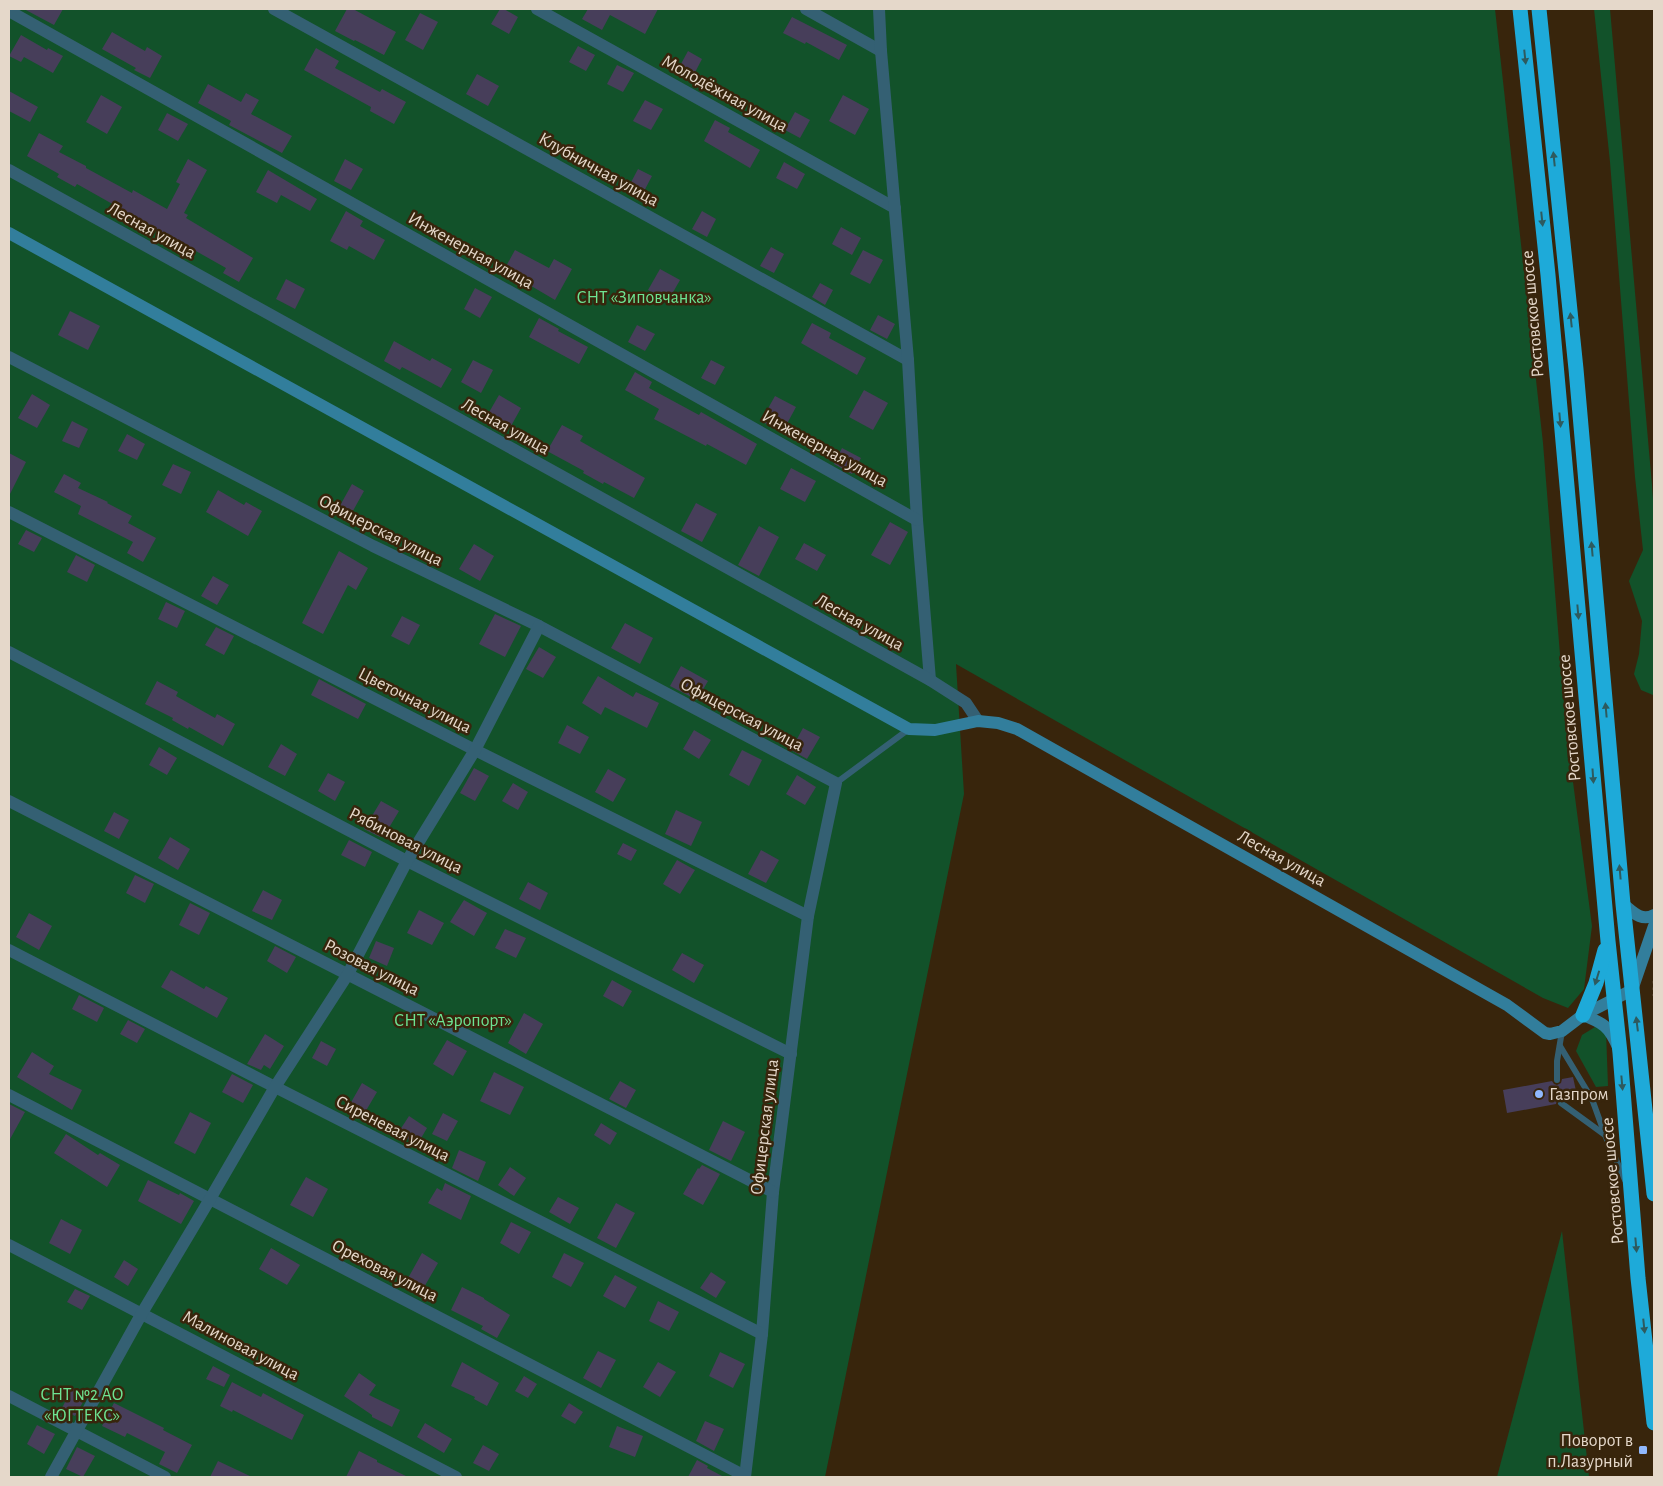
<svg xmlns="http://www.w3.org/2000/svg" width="1663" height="1486" viewBox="0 0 1663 1486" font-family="'Alegreya Sans',sans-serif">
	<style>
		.green { fill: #12522a }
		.building { fill: #473e5a }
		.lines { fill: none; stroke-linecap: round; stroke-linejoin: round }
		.path { stroke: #81705c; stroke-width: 2.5; stroke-dasharray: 2.5 4; stroke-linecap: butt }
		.lane { stroke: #346073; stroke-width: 6 }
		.street { stroke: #346073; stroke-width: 12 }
		.secondary { stroke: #327e9c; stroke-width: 12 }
		.highway { stroke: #1eaad9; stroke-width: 15 }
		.oneway { fill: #2e5a5e }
		.poi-dot { fill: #90b8fd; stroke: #38250c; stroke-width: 2 }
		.labels { text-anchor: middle; stroke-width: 5; stroke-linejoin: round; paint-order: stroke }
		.street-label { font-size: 18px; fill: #e5d8ca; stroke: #38250c }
		.park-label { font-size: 18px; fill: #6de492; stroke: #38250c }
		.poi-label { font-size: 18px; fill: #e5d8ca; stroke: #38250c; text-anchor: start }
	</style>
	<rect width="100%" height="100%" fill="#38250c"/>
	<g class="green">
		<polygon points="9,9 1495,9 1543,443 1566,729 1592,926 1584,989 1568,1008 1543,998 956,664 964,794 825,1477 9,1477"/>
		<polygon points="1594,9 1610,9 1652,485 1654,514 1654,694 1653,695 1641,690 1634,674 1639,654 1642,621 1629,581 1643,550 1635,477 1610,162"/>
		<polygon points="1595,1027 1606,1031 1608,1086 1596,1087 1576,1051 1582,1035"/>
		<polygon points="1562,1231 1589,1477 1497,1477"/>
	</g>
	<g class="building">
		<polygon points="24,9 63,9 54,25"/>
		<polygon points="347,9 353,9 396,32 384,55 355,40 354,41 335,31"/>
		<polygon points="500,9 504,9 518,17 509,34 491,24"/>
		<polygon points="588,9 658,9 645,34 610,15 602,30 582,19"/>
		<polygon points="420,13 438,22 423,50 405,40"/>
		<polygon points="792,17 847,45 839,60 806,42 805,44 783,33"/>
		<polygon points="112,32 145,51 147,47 162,56 150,78 134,70 136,68 102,49"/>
		<polygon points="21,35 47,50 48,48 63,56 53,73 24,57 21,62 9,56"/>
		<polygon points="578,46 595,55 586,71 569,62"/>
		<polygon points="316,48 339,61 335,68 380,92 382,89 406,102 394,124 370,111 371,107 304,70"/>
		<polygon points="688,51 702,59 691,80 676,73"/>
		<polygon points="617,65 634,73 623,92 607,84"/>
		<polygon points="477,74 499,86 488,106 466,94"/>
		<polygon points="208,84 241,102 246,93 259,100 251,114 292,136 282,153 229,125 231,121 198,103"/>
		<polygon points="9,91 38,107 30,122 9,111"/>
		<polygon points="101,95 122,107 107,134 86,122"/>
		<polygon points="843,95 869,109 855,135 829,121"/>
		<polygon points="645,100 663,109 651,130 633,121"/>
		<polygon points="795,112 810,120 800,138 785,130"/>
		<polygon points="167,113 188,124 178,141 158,130"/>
		<polygon points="715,120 730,128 728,132 760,150 750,168 704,141"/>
		<polygon points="39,133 63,146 59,152 86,166 86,168 132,193 133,190 167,209 180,184 176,182 188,159 207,170 184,213 188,215 186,218 253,258 239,282 223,273 226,268 77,184 75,187 57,177 59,174 27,156"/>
		<polygon points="345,159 363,169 351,190 334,181"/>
		<polygon points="784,162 805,174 797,189 776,178"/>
		<polygon points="638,169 652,176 642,195 628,188"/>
		<polygon points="268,170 317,199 310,211 281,195 277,203 256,192"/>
		<polygon points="346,211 363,221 360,226 385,240 374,260 349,246 347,250 330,241"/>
		<polygon points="702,211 716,219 707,237 692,229"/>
		<polygon points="841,227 861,238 852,255 832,244"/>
		<polygon points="771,247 784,254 774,273 760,266"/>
		<polygon points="515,250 549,268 554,259 572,269 555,300 504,270"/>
		<polygon points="863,250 883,260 870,284 850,274"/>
		<polygon points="660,269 680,280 668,301 648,290"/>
		<polygon points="286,279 305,289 295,309 276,299"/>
		<polygon points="820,283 833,290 825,305 812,297"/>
		<polygon points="475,288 492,297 480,318 464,309"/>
		<polygon points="70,311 100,326 88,350 58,335"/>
		<polygon points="878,315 895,324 887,339 870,330"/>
		<polygon points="539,318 559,329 558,331 588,347 579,364 529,337"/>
		<polygon points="812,323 831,333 829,338 866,358 857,375 801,343"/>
		<polygon points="637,325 655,334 645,351 628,342"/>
		<polygon points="394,341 430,361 432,358 452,369 441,388 402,367 400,370 384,361"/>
		<polygon points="473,360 493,370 481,393 461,382"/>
		<polygon points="711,360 725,367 715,385 701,378"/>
		<polygon points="635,372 652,382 649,388 699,415 701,412 757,444 746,465 707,444 706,446 654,419 659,409 625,390"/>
		<polygon points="864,390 888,403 873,430 849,417"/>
		<polygon points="32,394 50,405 37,428 18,418"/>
		<polygon points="499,395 521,408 511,426 488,414"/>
		<polygon points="775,396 796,407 782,433 761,421"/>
		<polygon points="72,421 88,429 79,448 62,441"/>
		<polygon points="562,425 583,436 580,441 645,478 634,498 604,482 603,484 583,473 584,471 547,451"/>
		<polygon points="127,434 145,444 137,460 118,451"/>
		<polygon points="842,448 861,458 852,474 834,464"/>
		<polygon points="9,453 26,462 9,496"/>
		<polygon points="173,464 191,472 181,494 162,485"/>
		<polygon points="791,468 816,481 805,502 780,489"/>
		<polygon points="64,474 81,483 78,488 108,502 107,503 132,516 128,523 156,538 143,562 127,553 133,542 78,514 81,506 54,492"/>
		<polygon points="352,484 364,491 349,518 337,511"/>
		<polygon points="218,490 244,505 246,502 262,511 248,536 206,512"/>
		<polygon points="696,503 717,514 702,542 681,531"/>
		<polygon points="890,522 908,532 890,565 871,555"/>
		<polygon points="759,526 779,537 759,576 738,565"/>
		<polygon points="26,530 42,538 34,552 18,544"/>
		<polygon points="804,543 826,555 817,571 795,559"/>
		<polygon points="474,544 494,556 480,581 459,569"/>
		<polygon points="339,551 368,568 356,590 348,585 323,634 302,623"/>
		<polygon points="76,555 95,565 87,582 67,572"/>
		<polygon points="213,576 229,585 217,605 201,596"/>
		<polygon points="166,602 185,611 177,628 158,619"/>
		<polygon points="495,614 521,626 505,657 479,644"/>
		<polygon points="402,616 420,625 409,645 391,636"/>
		<polygon points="625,623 653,638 640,664 611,648"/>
		<polygon points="216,627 234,636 224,655 205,645"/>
		<polygon points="539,647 556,657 543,678 526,669"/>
		<polygon points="681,666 708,681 697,700 670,686"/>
		<polygon points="598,676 633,697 636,692 659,703 647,728 605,707 601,715 582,703"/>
		<polygon points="319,679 366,704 358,719 311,695"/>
		<polygon points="157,681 178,692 176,696 215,718 217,714 235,724 223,746 189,727 188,729 172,720 173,718 145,704"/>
		<polygon points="567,725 589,737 580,754 558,743"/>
		<polygon points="803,728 820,737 807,759 791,750"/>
		<polygon points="694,730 711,740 699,759 683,749"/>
		<polygon points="281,744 297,754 285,776 268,767"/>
		<polygon points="159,747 177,758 167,775 149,765"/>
		<polygon points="742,750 762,760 749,786 729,775"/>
		<polygon points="474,768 489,776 475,801 460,793"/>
		<polygon points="608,769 626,779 613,802 595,792"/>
		<polygon points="328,773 345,782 335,801 318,791"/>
		<polygon points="797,775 816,787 805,805 786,794"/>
		<polygon points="513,783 528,792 518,810 502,801"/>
		<polygon points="381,801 399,811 387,831 384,829 380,837 364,829"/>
		<polygon points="676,810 702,822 691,846 665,834"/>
		<polygon points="114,812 129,820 119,839 104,831"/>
		<polygon points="170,837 190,849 178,870 158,858"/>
		<polygon points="349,840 372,852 365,867 341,855"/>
		<polygon points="623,843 637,850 631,861 617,854"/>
		<polygon points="761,850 779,860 766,883 748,874"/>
		<polygon points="677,860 695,870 680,894 663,884"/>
		<polygon points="135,875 154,884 145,903 126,893"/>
		<polygon points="528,882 548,893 540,910 519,899"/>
		<polygon points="263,890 282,900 272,920 252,911"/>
		<polygon points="464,900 487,913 474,936 450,922"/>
		<polygon points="190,903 210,913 199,935 179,925"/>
		<polygon points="419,910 444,923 432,945 407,933"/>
		<polygon points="29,913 52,926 39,950 16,937"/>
		<polygon points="505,929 526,938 516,958 495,948"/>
		<polygon points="376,941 394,948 387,966 369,958"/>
		<polygon points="275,946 296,957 287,973 267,961"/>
		<polygon points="682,953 704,965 694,983 672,970"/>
		<polygon points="171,970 204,989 206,986 228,998 217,1018 161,987"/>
		<polygon points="612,980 632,991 623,1007 603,996"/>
		<polygon points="79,995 104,1008 97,1022 72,1009"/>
		<polygon points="524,1013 543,1024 526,1054 508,1043"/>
		<polygon points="128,1020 145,1029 137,1043 120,1034"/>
		<polygon points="265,1034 284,1046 270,1069 264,1065 261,1070 247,1064"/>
		<polygon points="447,1040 467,1051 453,1076 433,1064"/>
		<polygon points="321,1041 336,1049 327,1066 312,1058"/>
		<polygon points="32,1052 54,1066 49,1074 82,1090 72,1110 17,1077"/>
		<polygon points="494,1072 524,1087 510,1115 480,1101"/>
		<polygon points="232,1074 253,1085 243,1103 222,1092"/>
		<polygon points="1573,1077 1578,1100 1568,1102 1559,1098 1557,1100 1556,1104 1507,1113 1503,1090 1552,1081 1554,1084 1557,1085 1561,1083 1562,1079"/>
		<polygon points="620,1081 636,1090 626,1108 609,1099"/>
		<polygon points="362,1083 377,1092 364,1114 349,1106"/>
		<polygon points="9,1104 25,1112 9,1141"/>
		<polygon points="190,1112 211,1123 195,1154 174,1143"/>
		<polygon points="443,1113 458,1121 447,1141 432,1134"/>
		<polygon points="409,1116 427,1128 417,1145 398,1133"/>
		<polygon points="723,1121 745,1132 731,1161 709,1150"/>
		<polygon points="601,1123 617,1133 610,1145 594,1135"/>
		<polygon points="66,1134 98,1155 100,1153 120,1165 107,1187 54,1153"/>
		<polygon points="459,1150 486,1162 478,1181 452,1168"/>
		<polygon points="702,1165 720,1174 703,1205 683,1194 698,1168 699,1169"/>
		<polygon points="510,1167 526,1178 514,1196 498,1185"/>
		<polygon points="306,1177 328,1189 313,1217 290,1205"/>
		<polygon points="148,1180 179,1195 180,1193 194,1201 181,1224 138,1201"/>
		<polygon points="445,1183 471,1196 461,1220 428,1203 437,1188 442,1191"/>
		<polygon points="558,1197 579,1208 570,1224 549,1212"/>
		<polygon points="616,1203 635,1213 616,1248 597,1238"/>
		<polygon points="61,1219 82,1230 70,1254 49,1243"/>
		<polygon points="511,1222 531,1232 519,1254 500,1243"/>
		<polygon points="271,1248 300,1265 287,1285 259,1269"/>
		<polygon points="422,1253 438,1263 423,1289 407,1280"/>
		<polygon points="564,1253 584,1263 571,1287 552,1277"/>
		<polygon points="124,1260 138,1269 128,1286 114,1277"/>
		<polygon points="711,1272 726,1282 716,1298 700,1288"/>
		<polygon points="615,1275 637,1287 625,1308 603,1296"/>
		<polygon points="462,1287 484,1298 484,1299 510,1315 497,1338 481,1329 483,1326 451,1310"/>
		<polygon points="75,1289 90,1296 82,1310 67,1302"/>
		<polygon points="658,1301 679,1312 669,1331 649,1321"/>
		<polygon points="598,1351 616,1360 601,1388 583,1378"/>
		<polygon points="720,1352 745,1364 733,1388 709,1376"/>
		<polygon points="462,1362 499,1383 487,1406 474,1399 475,1397 451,1386"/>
		<polygon points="658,1362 676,1372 660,1397 643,1387"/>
		<polygon points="213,1366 230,1375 224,1387 206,1379"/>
		<polygon points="359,1373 376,1385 369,1395 400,1410 392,1427 372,1417 372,1415 344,1396"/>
		<polygon points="524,1376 537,1384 528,1398 515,1391"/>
		<polygon points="232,1382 261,1397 263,1393 304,1415 292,1440 233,1410 232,1412 220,1406"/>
		<polygon points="72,1388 87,1395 75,1416 61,1410"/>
		<polygon points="114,1403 164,1428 163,1430 192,1445 177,1473 159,1464 165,1452 127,1433 125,1437 102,1426"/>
		<polygon points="569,1403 583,1412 575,1424 561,1416"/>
		<polygon points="705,1421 724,1429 714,1451 696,1441"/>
		<polygon points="425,1423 452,1439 444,1453 417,1437"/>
		<polygon points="37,1425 55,1434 44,1454 27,1444"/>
		<polygon points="617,1426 643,1436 635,1457 609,1447"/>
		<polygon points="483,1445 499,1454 489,1471 473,1463"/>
		<polygon points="77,1447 95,1456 83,1477 66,1469"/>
		<polygon points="359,1451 377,1460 377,1462 408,1477 346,1477"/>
		<polygon points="697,1460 708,1466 707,1468 724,1477 688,1477"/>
		<polygon points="218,1461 252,1477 210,1477"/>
	</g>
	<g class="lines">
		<polyline class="path" points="1654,981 1654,996"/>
		<g class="lane">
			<polyline points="836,783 909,729"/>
			<polyline points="1560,1046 1592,1099 1605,1135"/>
			<polyline points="1557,1080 1557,1061 1562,1031"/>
			<polyline points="1561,1103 1605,1135 1625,1180"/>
		</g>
		<g class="street">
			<polyline points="274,9 908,360"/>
			<polyline points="537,9 895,208"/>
			<polyline points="806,9 881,51"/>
			<polyline points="879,9 881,51 908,360 917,520 930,680"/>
			<polyline points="9,11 917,520"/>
			<polyline points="9,170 930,680 966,703 978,721"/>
			<polyline points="9,357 373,546 539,626 836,783 808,916 773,1192 762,1334 745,1477"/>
			<polyline points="9,512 475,750 808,916"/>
			<polyline points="9,652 407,861 791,1054"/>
			<polyline points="9,801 773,1192"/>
			<polyline points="9,950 275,1087 762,1334"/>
			<polyline points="9,1095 745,1476"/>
			<polyline points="9,1245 456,1477"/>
			<polyline points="9,1396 165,1477"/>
			<polyline points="51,1477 142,1313 210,1199 275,1087 348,974 407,861 475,750 539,626"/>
		</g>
		<g class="secondary">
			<polyline points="9,233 909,729 935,730 978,721 998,723 1017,729 1507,1005 1545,1033 1550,1034 1562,1031 1583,1015 1632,990 1654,926"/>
			<path d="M1623,904C1633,912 1641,922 1654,915"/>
			<path d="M1583,1015C1603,1023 1609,1026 1618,1047"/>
		</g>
		<g class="highway">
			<polyline points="1520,9 1548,275 1608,941 1620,1053 1638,1278 1654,1423"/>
			<polyline points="1539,9 1576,369 1623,904 1654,1194"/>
			<polyline points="1583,1015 1596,983 1605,950"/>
		</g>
	</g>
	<defs><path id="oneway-solid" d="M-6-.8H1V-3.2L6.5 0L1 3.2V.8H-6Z" transform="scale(1.25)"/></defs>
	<g class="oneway">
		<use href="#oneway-solid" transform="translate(1525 57) rotate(84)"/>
		<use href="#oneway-solid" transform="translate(1554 159) rotate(-96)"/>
		<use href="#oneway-solid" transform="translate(1542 219) rotate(84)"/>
		<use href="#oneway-solid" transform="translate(1571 320) rotate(-96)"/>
		<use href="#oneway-solid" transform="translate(1560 420) rotate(85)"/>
		<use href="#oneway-solid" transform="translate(1592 549) rotate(-95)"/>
		<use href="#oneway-solid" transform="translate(1578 612) rotate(85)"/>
		<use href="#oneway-solid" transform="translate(1606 710) rotate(-95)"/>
		<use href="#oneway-solid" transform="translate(1593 776) rotate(86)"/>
		<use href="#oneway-solid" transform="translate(1620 872) rotate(-95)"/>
		<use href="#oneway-solid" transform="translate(1597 978) rotate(107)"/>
		<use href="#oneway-solid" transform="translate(1637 1024) rotate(-97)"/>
		<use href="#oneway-solid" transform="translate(1622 1083) rotate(85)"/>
		<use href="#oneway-solid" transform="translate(1636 1245) rotate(85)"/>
		<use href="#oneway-solid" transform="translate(1644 1326) rotate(84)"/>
	</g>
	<g class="poi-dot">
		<circle cx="1539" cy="1094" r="5"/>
		<rect x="1638" y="1445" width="10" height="10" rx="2.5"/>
	</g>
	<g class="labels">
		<g class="street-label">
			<text transform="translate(725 93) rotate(29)" y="6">Молодёжная улица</text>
			<text transform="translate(599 169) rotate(29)" y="6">Клубничная улица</text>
			<text transform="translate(152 230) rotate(29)" y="6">Лесная улица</text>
			<text transform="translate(471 250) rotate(29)" y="6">Инженерная улица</text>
			<text transform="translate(1532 314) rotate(-95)" y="6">Ростовское шоссе</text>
			<text transform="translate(506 426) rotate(29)" y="6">Лесная улица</text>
			<text transform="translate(825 448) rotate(29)" y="6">Инженерная улица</text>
			<text transform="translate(381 530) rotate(27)" y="6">Офицерская улица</text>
			<text transform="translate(860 622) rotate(29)" y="6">Лесная улица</text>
			<text transform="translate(415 700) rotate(27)" y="6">Цветочная улица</text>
			<text transform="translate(742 714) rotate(28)" y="6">Офицерская улица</text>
			<text transform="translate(1569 718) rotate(-95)" y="6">Ростовское шоссе</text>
			<text transform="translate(406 840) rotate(27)" y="6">Рябиновая улица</text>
			<text transform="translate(1282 858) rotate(29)" y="6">Лесная улица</text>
			<text transform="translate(372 967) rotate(27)" y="6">Розовая улица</text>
			<text transform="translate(764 1127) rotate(-83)" y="6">Офицерская улица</text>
			<text transform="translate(393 1128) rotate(27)" y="6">Сиреневая улица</text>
			<text transform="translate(1612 1181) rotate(-95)" y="6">Ростовское шоссе</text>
			<text transform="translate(385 1270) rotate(27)" y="6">Ореховая улица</text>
			<text transform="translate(241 1345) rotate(28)" y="6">Малиновая улица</text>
		</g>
		<g class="park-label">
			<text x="644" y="303">СНТ «Зиповчанка»</text>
			<text x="453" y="1026">СНТ «Аэропорт»</text>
			<text x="82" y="1400">СНТ №2 АО<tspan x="82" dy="21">«ЮГТЕКС»</tspan></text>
		</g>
		<g class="poi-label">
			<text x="1549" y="1100">Газпром</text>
			<text x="1633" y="1446" text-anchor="end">Поворот в<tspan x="1633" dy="21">п.Лазурный</tspan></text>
		</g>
	</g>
	<rect width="1663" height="1486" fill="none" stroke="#e5d8ca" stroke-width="20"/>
</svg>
